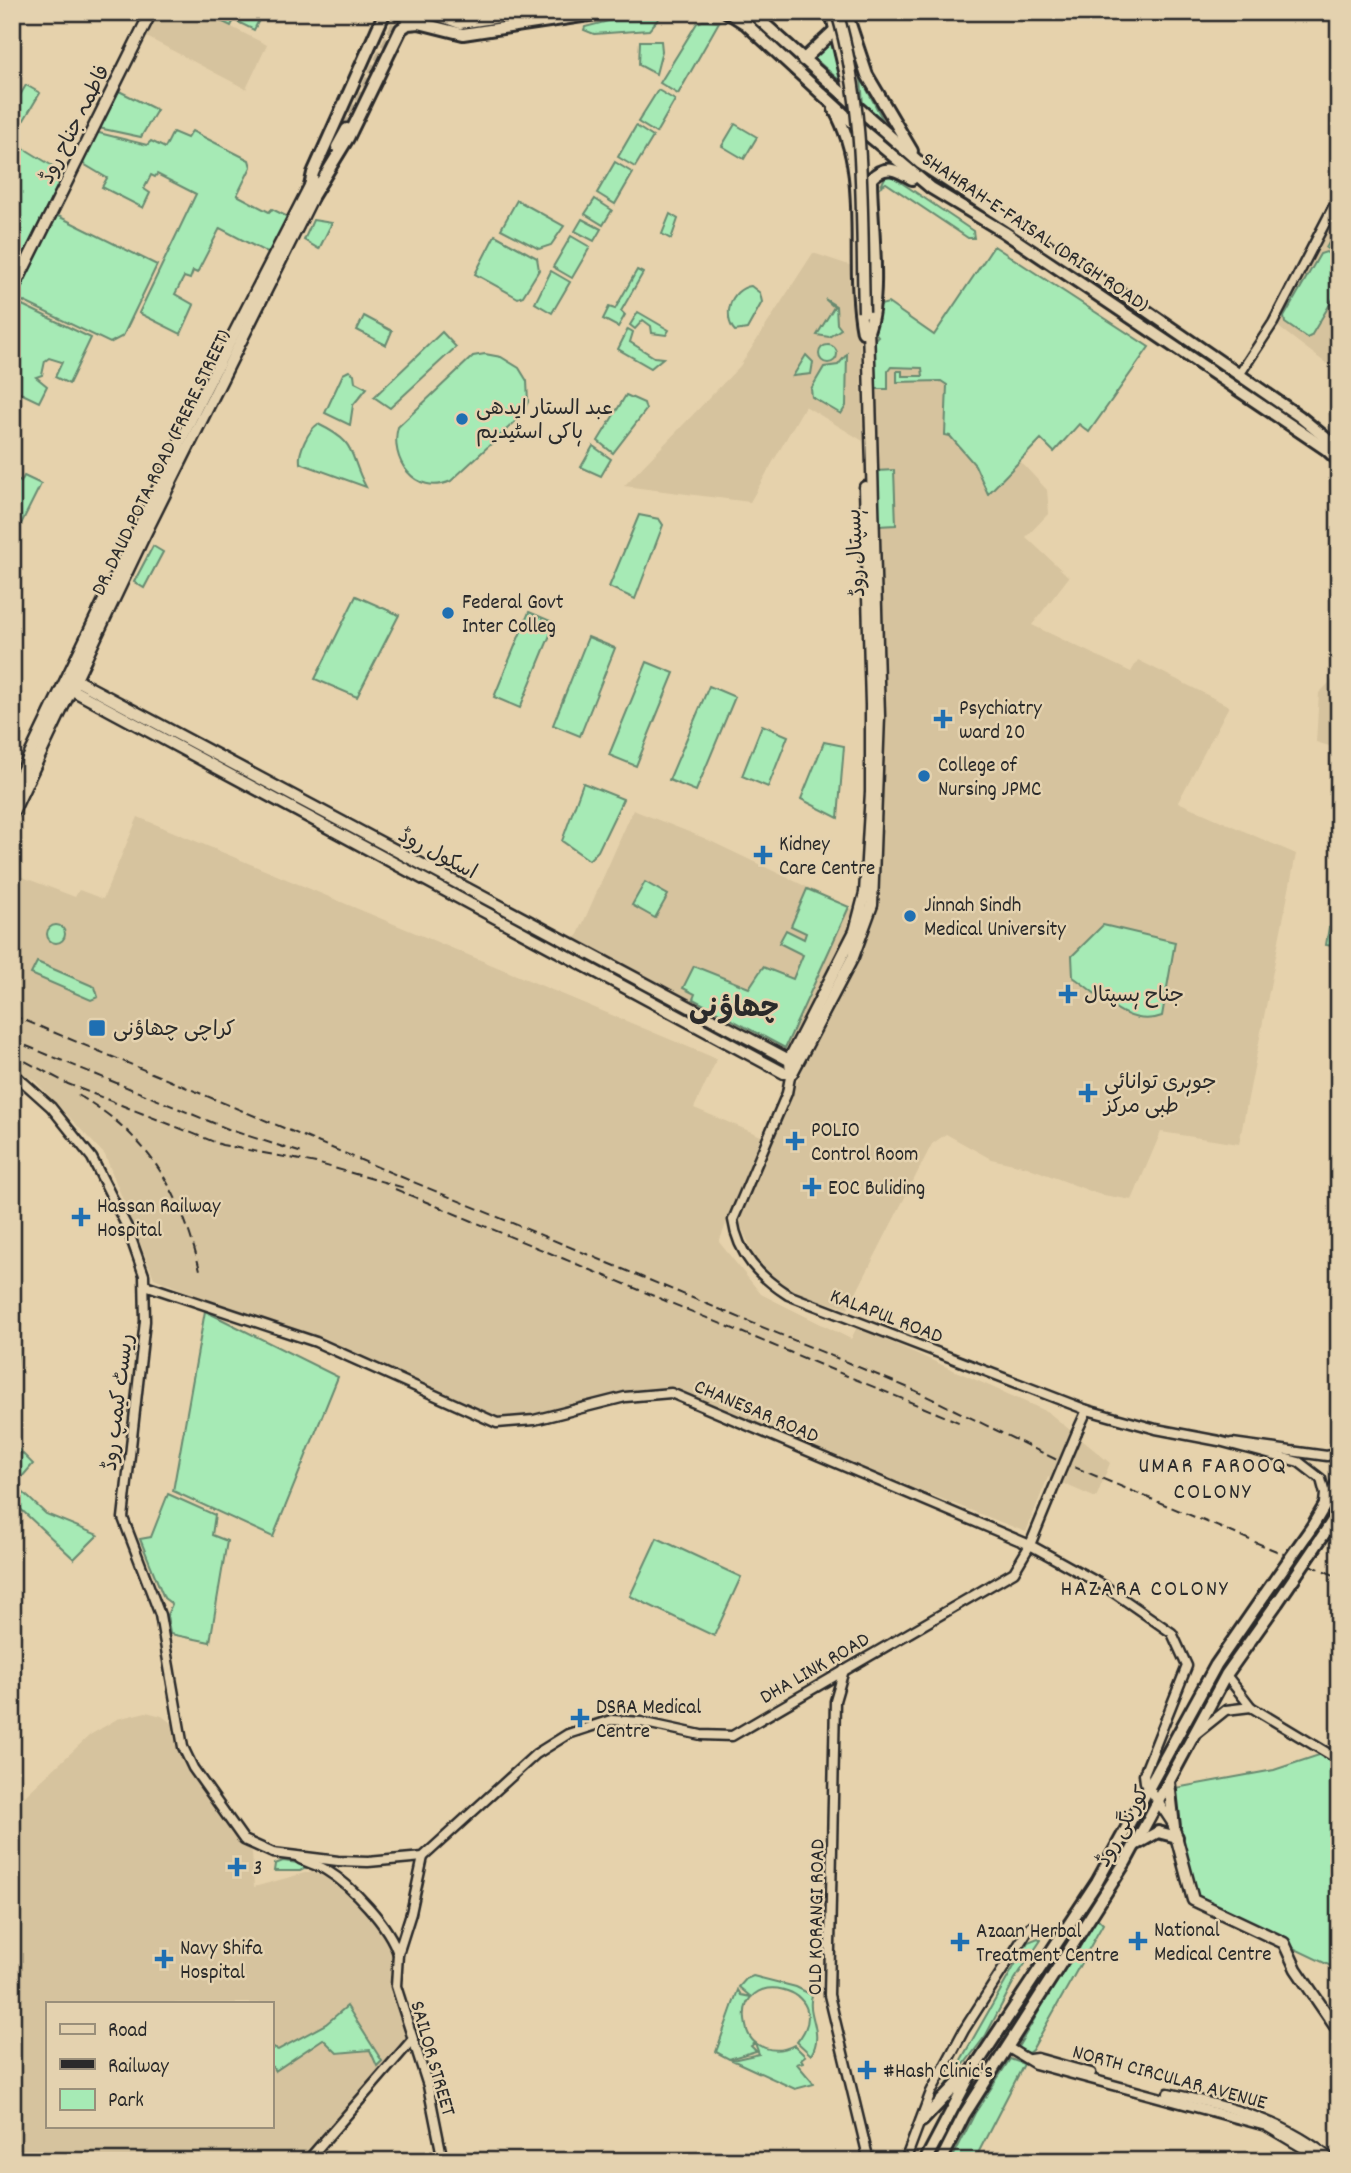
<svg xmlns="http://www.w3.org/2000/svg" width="1351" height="2173" viewBox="0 0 1351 2173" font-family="Dekko,'Playpen Sans Arabic',sans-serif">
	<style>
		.built { fill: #d6c39e; fill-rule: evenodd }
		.green { fill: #a6eab5; stroke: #688a70; stroke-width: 2 }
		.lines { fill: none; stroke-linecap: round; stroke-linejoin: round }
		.secondary-tunnel { stroke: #c1b192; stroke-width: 10; stroke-dasharray: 10 5; stroke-linecap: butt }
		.tertiary-casing { stroke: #2b2b2b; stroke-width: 13 }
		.secondary-casing { stroke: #2b2b2b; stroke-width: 15 }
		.primary-casing { stroke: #2b2b2b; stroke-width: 16 }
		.trunk-casing { stroke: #2b2b2b; stroke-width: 16 }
		.tertiary { stroke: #e4d2af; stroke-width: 8 }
		.secondary { stroke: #e4d2af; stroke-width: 10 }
		.primary { stroke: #e4d2af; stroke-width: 10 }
		.trunk { stroke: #e4d2af; stroke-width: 10 }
		.rail { stroke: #2b2b2b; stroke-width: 2; stroke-dasharray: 10 5; stroke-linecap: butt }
		.tertiary-bridge-casing { stroke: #2b2b2b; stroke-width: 13; stroke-linecap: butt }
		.secondary-bridge-casing { stroke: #2b2b2b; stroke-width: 15; stroke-linecap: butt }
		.primary-bridge-casing { stroke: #2b2b2b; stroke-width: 16; stroke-linecap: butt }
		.tertiary-bridge { stroke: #e4d2af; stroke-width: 8 }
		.secondary-bridge { stroke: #e4d2af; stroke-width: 10 }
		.primary-bridge { stroke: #e4d2af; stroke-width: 10 }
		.poi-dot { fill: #1f6fb2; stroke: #e4d2af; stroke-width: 2.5 }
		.labels { text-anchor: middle; stroke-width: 5; stroke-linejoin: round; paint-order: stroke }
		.street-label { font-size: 21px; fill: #2b2b2b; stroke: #e4d2af }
		.poi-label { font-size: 21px; fill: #2b2b2b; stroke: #e4d2af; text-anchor: start }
		.neighbourhood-label { font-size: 23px; letter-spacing: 2px; fill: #2b2b2b; stroke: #e4d2af }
		.district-label { font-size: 28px; font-weight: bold; fill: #2b2b2b; stroke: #e4d2af }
	</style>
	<rect width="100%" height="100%" fill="#e6d2ac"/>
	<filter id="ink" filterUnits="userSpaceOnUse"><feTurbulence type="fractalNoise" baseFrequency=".0143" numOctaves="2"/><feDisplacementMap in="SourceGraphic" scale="14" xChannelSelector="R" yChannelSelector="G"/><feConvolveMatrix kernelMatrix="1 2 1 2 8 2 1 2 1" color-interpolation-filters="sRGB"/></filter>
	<g filter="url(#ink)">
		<g class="built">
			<polygon points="151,12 202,12 267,45 246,89 141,34"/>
			<polygon points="1332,210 1339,214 1339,373 1273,323"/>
			<polygon points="813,253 858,268 863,441 805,406 750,502 624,486 740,366"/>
			<polygon points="868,331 875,331 980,394 1018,459 1047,490 1049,513 1026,537 1069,577 1032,625 1131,672 1138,660 1229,706 1178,802 1296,854 1239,1144 1161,1132 1132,1200 1098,1194 1027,1167 991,1159 946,1134 932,1144 848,1309 795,1292 776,1280 756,1260 737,1217 866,927 872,905"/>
			<polygon points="1339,673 1339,749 1316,742 1319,693"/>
			<polygon points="633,810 704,838 855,910 849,929 785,1051 576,939"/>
			<polygon points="138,817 717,1059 694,1108 761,1136 719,1242 761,1294 851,1339 857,1327 1048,1412 1110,1463 1096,1498 1048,1477 1026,1532 671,1393 607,1402 534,1420 497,1423 154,1278 105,1155 35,1081 12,1067 12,873 75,897 79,890 103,899"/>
			<path d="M146,1712L162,1716L180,1730L193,1768L230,1831L252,1852L254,1887L323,1868L385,1931L398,1954L396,1986L412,2040L307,2161H12V1808L90,1735L117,1719ZM47,2003H271V2126H47Z"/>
		</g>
		<g class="green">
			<polygon points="202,12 263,12 254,30 234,20 231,26"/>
			<polygon points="643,12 661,16 649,30 594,34 584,30 585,27"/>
			<polygon points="703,21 719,22 678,94 660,83 697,23"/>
			<polygon points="833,36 846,86 814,58"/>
			<polygon points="640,41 661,41 662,51 656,74 639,65"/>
			<polygon points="861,78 885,124 863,105"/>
			<polygon points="26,85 40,93 24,120 12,113 12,109"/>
			<polygon points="113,88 157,110 141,137 94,127"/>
			<polygon points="658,90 675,100 656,133 638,122"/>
			<polygon points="735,124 757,137 744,159 722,146"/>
			<polygon points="636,126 653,137 635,167 618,157"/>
			<polygon points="91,131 147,145 151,141 165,148 173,132 187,138 192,131 249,160 251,167 237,195 269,212 272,209 292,219 273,256 220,228 197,273 193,271 190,279 184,277 175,294 194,305 181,334 139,313 196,194 157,174 155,177 151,175 144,189 150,193 143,208 102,187 107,178 77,160"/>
			<polygon points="12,141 64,173 12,278"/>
			<polygon points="615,162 633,173 615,204 597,193"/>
			<polygon points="887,173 973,231 974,238 968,238 886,183 881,186"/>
			<polygon points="595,199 612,210 603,225 585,214"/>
			<polygon points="517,200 564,226 551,245 539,249 501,229"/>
			<polygon points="54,214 157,265 123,336 110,343 14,297"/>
			<polygon points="670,214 678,219 671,239 662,234"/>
			<polygon points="582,219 601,229 594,241 575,231"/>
			<polygon points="313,220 332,223 319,249 304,240"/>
			<polygon points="1339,225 1339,255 1326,248"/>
			<polygon points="495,235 537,258 539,270 523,296 518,298 475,274"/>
			<polygon points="571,236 590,247 572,278 553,267"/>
			<polygon points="994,246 1149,347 1089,432 1079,424 1054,452 1041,439 988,494 975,465 950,436 945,435 947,385 941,381 897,382 897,371 902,371 902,376 923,376 922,368 891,367 888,371 888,389 875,389 875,339 878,336 874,331 873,307 888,303 934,335"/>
			<polygon points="1326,252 1339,261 1339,289 1311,336 1307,338 1285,323 1284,317 1320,254"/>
			<polygon points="637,270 643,273 621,311 625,315 618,327 603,319 609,307 615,309"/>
			<polygon points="551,271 570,282 552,313 535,303"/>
			<path d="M751,286L760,293L762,302L747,329L735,331C722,317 730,289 751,286Z"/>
			<polygon points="825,299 836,306 837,324 841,329 829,337 817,335 834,307"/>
			<polygon points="12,300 91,338 69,384 55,377 62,362 49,358 45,361 42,375 36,377 47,386 39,402 12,389"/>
			<polygon points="638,312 669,330 666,335 652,333 651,326 643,320 635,329 630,325"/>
			<polygon points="364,316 392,331 386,345 357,330"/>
			<polygon points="628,329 633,332 630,342 654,357 663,358 651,368 618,349"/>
			<polygon points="442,332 456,347 390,408 374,397"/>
			<circle cx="828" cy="354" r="9"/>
			<path d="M485,354L501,357L519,368L527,381L528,402L519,418L451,481C415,497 389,459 398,427L473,356Z"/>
			<polygon points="847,354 846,406 841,414 812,397 811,389 824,367 838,365"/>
			<polygon points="806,355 813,362 811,374 793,376"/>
			<polygon points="349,371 354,374 355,382 367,388 353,405 350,425 325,413 343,374"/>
			<polygon points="626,395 644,403 646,410 613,453 598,441"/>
			<path d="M318,424C359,444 347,451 366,487L300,463C298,451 309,430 318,424Z"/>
			<polygon points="593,446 611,459 601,476 581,467"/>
			<polygon points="894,470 896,525 878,526 876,471"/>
			<polygon points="24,476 41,484 12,542 12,482 14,478 21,482"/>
			<polygon points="639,515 659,519 663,525 635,599 609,587"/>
			<polygon points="153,546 163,552 144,588 134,582"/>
			<polygon points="356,596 399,615 357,697 315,679"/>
			<polygon points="529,612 555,623 520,708 494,697"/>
			<polygon points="588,637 615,648 580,736 553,725"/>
			<polygon points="647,662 674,673 636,766 609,755"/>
			<polygon points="709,686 735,697 696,791 669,780"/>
			<polygon points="762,725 788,736 768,787 742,776"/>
			<polygon points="824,742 844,746 838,818 801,799"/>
			<polygon points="583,783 623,799 598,851 589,860 562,841"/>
			<polygon points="645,882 668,895 655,918 632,905"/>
			<polygon points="807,889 849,907 785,1048 693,999 695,994 683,988 694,966 749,988 763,967 793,979 803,955 779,943 786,930 804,939 806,933 791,926"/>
			<circle cx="56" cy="934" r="9"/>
			<path d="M1103,925L1175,942L1162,1016C1128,1029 1100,995 1073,977L1072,956Z"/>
			<polygon points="1329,927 1339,928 1339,947 1326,945"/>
			<polygon points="37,962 95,987 98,997 91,1000 31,974"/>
			<polygon points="205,1311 338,1377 273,1537 173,1491"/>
			<polygon points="12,1331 18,1350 12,1403"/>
			<polygon points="12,1443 33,1464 15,1485 46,1514 98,1535 74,1559 12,1501"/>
			<polygon points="168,1494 215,1515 212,1535 227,1541 210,1642 170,1634 167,1615 172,1604 164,1598 140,1539 151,1537"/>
			<polygon points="657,1538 741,1577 714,1636 630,1596"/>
			<polygon points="1325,1753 1339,1760 1339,1970 1193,1900 1170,1789 1274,1770"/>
			<polygon points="283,1861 298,1863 306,1868 300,1871 274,1871 275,1864"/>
			<path d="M1097,1918L1103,1924L1032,2050L1028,2053L1021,2050L1018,2047L1066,1965C1082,1953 1083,1932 1097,1918Z"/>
			<polygon points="1038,1938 1041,1940 1015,1979 986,2035 941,2095 1028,1942"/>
			<path d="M753,1976L796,1987L812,1995C806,2016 825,2032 811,2055L797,2042C842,1987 732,1963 746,2026C750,2049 776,2055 794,2045L805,2056L801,2059L803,2062L797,2064L814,2084L795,2089L732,2060L759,2054L755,2043L751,2046L756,2051L729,2059L716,2052L738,1990L741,1995L751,1997L739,1987L746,1979Z"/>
			<polygon points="347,2006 382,2061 377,2066 370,2050 337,2053 323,2039 275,2071 271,2065 271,2047 278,2050 326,2024"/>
			<polygon points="1010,2059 1024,2064 974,2161 951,2161 975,2113"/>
		</g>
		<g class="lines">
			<polyline class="secondary-tunnel" points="347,129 402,12"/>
			<defs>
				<g id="tertiary">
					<polyline points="1239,375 1273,323 1339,196"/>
					<path d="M789,1060L790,1077L787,1093L733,1220C738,1255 760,1277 788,1295L1087,1410L1156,1429L1219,1441L1299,1462L1321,1479L1325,1494L1324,1503"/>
					<polyline points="12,1072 51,1107 92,1158 127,1227 144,1275 145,1321 123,1518 160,1615 183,1747 193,1768 244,1840 273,1853 338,1861 368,1862 423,1857 536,1754 568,1734 611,1720 641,1722 701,1735 732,1736 1014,1572 1030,1545 1056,1482"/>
					<polyline points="145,1285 316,1342 497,1423 534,1420 625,1397 671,1393 1030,1545 1106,1587 1172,1633 1187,1666 1144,1774 1145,1782 1172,1823"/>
					<polyline points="1077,1432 1087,1410"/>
					<polyline points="1232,1443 1327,1456 1339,1452"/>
					<polyline points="844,1670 835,1701 829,1995 869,2161"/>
					<polyline points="1226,1675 1251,1707 1339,1760"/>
					<polyline points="1196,1734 1226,1710 1251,1707"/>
					<polyline points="423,1857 411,1913 398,1954 396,1986 428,2086 443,2161"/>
					<path d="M300,1859C308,1863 318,1865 326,1870C351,1885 390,1926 398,1954"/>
					<polyline points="1007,2047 1035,2064 1266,2126 1325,2161"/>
					<polyline points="1030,2059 1037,2058 1091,2073"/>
					<path d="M1168,2093C1227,2106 1286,2120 1333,2161"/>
					<polyline points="307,2161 412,2040"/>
					<polyline points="905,2161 931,2092 964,2030 1030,1927"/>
				</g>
				<g id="secondary">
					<polyline points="337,147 347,129"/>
					<polyline points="12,292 151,12"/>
					<polyline points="70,677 789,1060 855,931 865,893 871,792 871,705 865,487"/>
					<polyline points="65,686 784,1073 792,1073 853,957 872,905 879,716 868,326"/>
					<polyline points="12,792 204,392 313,180"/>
					<polyline points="12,814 143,538 312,198"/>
					<polyline points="1175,1832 1193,1900 1284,1943 1296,1969 1339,2032"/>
				</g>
				<g id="primary">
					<polyline points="1312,1527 1339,1481"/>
					<polyline points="1324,1534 1339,1511"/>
					<polyline points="1169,1782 1174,1827"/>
					<polyline points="1135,1845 1158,1832 1177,1837"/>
					<polyline points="922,2121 966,2075"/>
					<polyline points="925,2161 973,2070 1097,1882 1216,1665 1265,1594"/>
					<polyline points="941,2161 964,2115 1126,1861 1226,1675 1277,1603"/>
				</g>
				<g id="trunk">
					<polyline points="396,12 419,23 463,34 609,12"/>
					<polyline points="430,12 460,23 533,12"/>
					<polyline points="452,12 476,20"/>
					<polyline points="727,12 746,24 849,119 931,188 1004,232 1326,449 1339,461"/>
					<polyline points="751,12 920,163 1141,307 1299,416 1339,449"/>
					<polyline points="831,12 849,88"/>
					<polyline points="846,12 867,75 912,151"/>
					<polyline points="803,60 835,30"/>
					<path d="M834,109C872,175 849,260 863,332"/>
					<polyline points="310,186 313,173 385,12"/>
					<polyline points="309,202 348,138 401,29 408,24 419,23"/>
					<path d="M868,331C882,295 871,219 871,179C885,163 897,170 912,179"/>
				</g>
			</defs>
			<use href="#tertiary" class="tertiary-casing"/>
			<use href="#secondary" class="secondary-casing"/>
			<use href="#primary" class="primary-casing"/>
			<use href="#trunk" class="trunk-casing"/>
			<use href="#tertiary" class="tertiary"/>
			<use href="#secondary" class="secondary"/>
			<use href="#primary" class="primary"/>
			<use href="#trunk" class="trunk"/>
			<g class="rail">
				<polyline points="12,1015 916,1391 1055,1459 1339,1577"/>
				<polyline points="12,1040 233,1131 302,1153"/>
				<polyline points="12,1054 68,1084 222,1145 316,1163 405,1188"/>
				<path d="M78,1095C150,1136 181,1193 200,1270"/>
				<polyline points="395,1189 961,1423"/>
			</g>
			<defs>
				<polyline id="tertiary-bridge" points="1056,1482 1077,1432"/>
				<path id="secondary-bridge" d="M837,12C866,110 861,212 864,312"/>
				<g id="primary-bridge">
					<polyline points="1265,1594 1312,1527"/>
					<polyline points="1277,1603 1324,1534"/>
				</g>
			</defs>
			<use href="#tertiary-bridge" class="tertiary-bridge-casing"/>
			<use href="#secondary-bridge" class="secondary-bridge-casing"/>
			<use href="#primary-bridge" class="primary-bridge-casing"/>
			<use href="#tertiary-bridge" class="tertiary-bridge"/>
			<use href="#secondary-bridge" class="secondary-bridge"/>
			<use href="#primary-bridge" class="primary-bridge"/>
		</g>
	</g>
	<g class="poi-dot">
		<circle cx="462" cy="419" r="7"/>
		<circle cx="448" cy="613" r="7"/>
		<path d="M939.5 708.5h7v7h7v7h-7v7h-7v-7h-7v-7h7z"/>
		<circle cx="924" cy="776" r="7"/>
		<path d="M759.5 844.5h7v7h7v7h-7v7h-7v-7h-7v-7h7z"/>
		<circle cx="910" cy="916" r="7"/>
		<path d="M1064.5 983.5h7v7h7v7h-7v7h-7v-7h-7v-7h7z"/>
		<rect x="88" y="1019" width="18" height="18" rx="3.5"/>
		<path d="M1084.5 1082.5h7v7h7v7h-7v7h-7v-7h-7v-7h7z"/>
		<path d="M791.5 1130.5h7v7h7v7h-7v7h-7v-7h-7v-7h7z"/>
		<path d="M808.5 1176.5h7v7h7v7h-7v7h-7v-7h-7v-7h7z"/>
		<path d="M77.5 1206.5h7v7h7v7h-7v7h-7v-7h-7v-7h7z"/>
		<path d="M576.5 1707.5h7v7h7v7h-7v7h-7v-7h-7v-7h7z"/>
		<path d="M233.5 1856.5h7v7h7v7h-7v7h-7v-7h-7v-7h7z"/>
		<path d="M1134.5 1930.5h7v7h7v7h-7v7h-7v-7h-7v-7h7z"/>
		<path d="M956.5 1931.5h7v7h7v7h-7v7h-7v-7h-7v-7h7z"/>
		<path d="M160.5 1948.5h7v7h7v7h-7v7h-7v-7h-7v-7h7z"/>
		<path d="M863.5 2059.5h7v7h7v7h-7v7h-7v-7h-7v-7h7z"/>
	</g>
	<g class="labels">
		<g class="street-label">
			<text transform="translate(74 124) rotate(-63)" y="7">فاطمہ جناح روڈ</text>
			<text transform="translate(1036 231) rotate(34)" y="7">SHAHRAH-E-FAISAL (DRIGH ROAD)</text>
			<text transform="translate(160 462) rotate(-64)" y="7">DR. DAUD POTA ROAD (FRERE STREET)</text>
			<text transform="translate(855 553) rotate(-93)" y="7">ہسپتال روڈ</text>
			<text transform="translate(438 853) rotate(28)" y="7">اسکول روڈ</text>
			<text transform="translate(887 1315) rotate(21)" y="7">KALAPUL ROAD</text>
			<text transform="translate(117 1402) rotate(-83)" y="7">ریسٹ کیمپ روڈ</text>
			<text transform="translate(757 1410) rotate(23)" y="7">CHANESAR ROAD</text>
			<text transform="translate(814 1667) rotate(-30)" y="7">DHA LINK ROAD</text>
			<text transform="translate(1122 1826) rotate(-61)" y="7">کورنگی روڈ</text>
			<text transform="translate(815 1917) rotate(-89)" y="7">OLD KORANGI ROAD</text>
			<text transform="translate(434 2058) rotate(74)" y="7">SAILOR STREET</text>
			<text transform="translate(1170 2076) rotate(15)" y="7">NORTH CIRCULAR AVENUE</text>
		</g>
		<g class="poi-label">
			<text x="476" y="414">عبد الستار ایدھی<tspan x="476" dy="24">ہاکی اسٹیدیم</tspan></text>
			<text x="462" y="608">Federal Govt<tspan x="462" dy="24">Inter Colleg</tspan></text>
			<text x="959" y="714">Psychiatry<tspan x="959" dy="24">ward 20</tspan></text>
			<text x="938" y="771">College of<tspan x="938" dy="24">Nursing JPMC</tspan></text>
			<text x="779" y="850">Kidney<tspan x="779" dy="24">Care Centre</tspan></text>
			<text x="924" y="911">Jinnah Sindh<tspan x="924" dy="24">Medical University</tspan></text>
			<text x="1084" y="1001">جناح ہسپتال</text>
			<text x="113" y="1035">کراچی چھاؤنی</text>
			<text x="1104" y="1088">جوہری توانائی<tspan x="1104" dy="24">طبی مرکز</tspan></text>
			<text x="811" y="1136">POLIO<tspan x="811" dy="24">Control Room</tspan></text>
			<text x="828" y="1194">EOC Buliding</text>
			<text x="97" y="1212">Hassan Railway<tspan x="97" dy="24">Hospital</tspan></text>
			<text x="596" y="1713">DSRA Medical<tspan x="596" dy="24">Centre</tspan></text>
			<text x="253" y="1874">3</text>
			<text x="1154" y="1936">National<tspan x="1154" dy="24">Medical Centre</tspan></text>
			<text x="976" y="1937">Azaan Herbal<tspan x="976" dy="24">Treatment Centre</tspan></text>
			<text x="180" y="1954">Navy Shifa<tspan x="180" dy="24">Hospital</tspan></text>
			<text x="883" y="2077">#Hash Clinic's</text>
		</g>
		<g class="neighbourhood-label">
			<text x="1213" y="1472">UMAR FAROOQ<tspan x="1213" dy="26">COLONY</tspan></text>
			<text x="1145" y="1595">HAZARA COLONY</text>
		</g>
		<g class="district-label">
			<text x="734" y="1016">چھاؤنی</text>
		</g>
	</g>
	<rect width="1351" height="2173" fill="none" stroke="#e4d2af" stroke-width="42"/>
	<rect x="21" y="21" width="1309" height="2131" fill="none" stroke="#2b2b2b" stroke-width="2.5" filter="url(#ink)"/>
	<rect x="46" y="2002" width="228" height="126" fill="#e4d2af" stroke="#9a8f7a" stroke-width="2"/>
	<rect x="60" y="2024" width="35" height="10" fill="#e4d2af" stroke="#9a8f7a" stroke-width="2"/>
	<text x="108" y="2036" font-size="21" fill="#2b2b2b">Road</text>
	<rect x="60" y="2059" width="35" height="10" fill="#2b2b2b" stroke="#9a8f7a" stroke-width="2"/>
	<text x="108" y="2072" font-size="21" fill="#2b2b2b">Railway</text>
	<rect x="60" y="2089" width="35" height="21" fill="#a6eab5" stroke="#9a8f7a" stroke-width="2"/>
	<text x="108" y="2106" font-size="21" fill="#2b2b2b">Park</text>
</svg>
